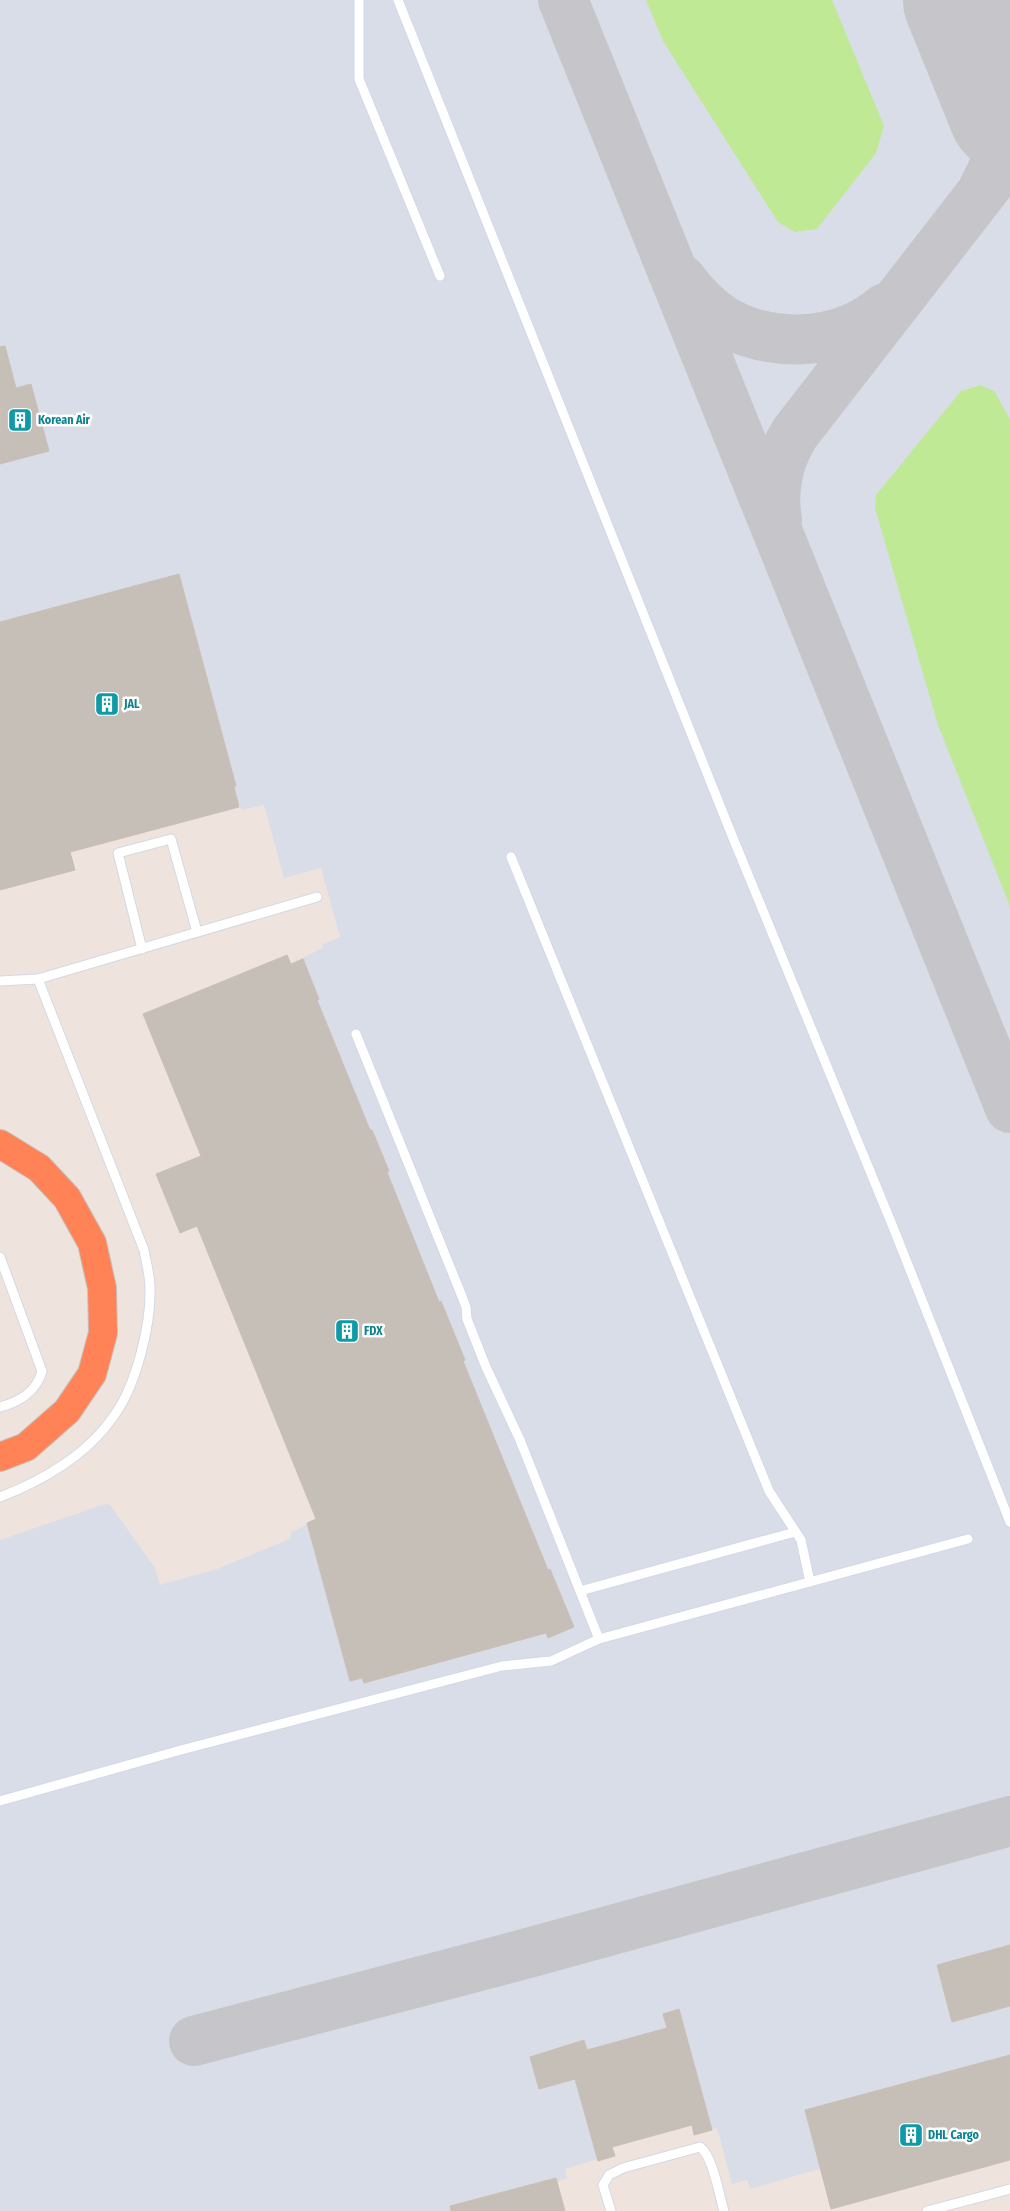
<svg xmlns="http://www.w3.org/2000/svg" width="1010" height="2211" viewBox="0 0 1010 2211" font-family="'Fira Sans Condensed',sans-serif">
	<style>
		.airport { fill: #d8dde7 }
		.green { fill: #c0e995 }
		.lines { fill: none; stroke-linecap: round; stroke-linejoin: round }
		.taxiway { stroke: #c6c6ca; stroke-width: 50 }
		.runway { stroke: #c6c6ca; stroke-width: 124 }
		.building { fill: #c6bfb8; stroke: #cabfb6 }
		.service-casing { stroke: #d2d9e5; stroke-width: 11 }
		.motorway-casing { stroke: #c4c4c4; stroke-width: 30 }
		.service { stroke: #fff; stroke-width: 9 }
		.motorway { stroke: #ff8357; stroke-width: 28 }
		.labels { text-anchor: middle; stroke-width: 5; stroke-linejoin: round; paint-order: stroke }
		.culture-label { font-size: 12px; font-weight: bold; fill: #0d838f; stroke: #fff; text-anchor: start }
	</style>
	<rect width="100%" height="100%" fill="#eee4dd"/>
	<polygon class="airport" points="0,0 1010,0 1010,2114 750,2189 747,2180 732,2184 717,2128 709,2129 705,2118 599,2148 601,2158 565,2169 567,2178 555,2183 562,2211 0,2211 0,1540 105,1504 110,1505 155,1568 160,1585 217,1569 290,1539 291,1532 337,1511 288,965 323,948 322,945 340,937 321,868 284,878 264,805 241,810 240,805 231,807 0,627"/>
	<g class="green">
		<polygon points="646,0 832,0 884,126 876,153 817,229 795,232 778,222 663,41"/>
		<polygon points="981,385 995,392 1010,420 1010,906 938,725 875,508 876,495 961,391"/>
	</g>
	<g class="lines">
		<g class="taxiway">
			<polyline points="563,0 1010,1108"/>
			<path d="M984,187C1010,143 1002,103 988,56"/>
			<path d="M681,279C696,299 715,318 738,328C787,348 845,342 885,308"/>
			<path d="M777,520C772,489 778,460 795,433L1010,156"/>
			<polyline points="194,2041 517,1956 1010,1821"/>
		</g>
		<polyline class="runway" points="965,0 1010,111"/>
	</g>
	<g class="building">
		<polygon points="5,346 16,388 31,384 49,451 0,464 0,347"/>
		<polygon points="179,574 236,786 234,787 239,807 70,852 75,870 0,890 0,622"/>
		<polygon points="287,955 291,964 303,959 319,999 317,1000 370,1130 372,1130 389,1171 387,1172 439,1302 441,1301 465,1360 463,1361 548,1570 550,1569 574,1627 548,1638 546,1633 364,1683 362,1678 350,1681 307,1523 316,1519 197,1226 180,1233 156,1174 201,1156 143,1014"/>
		<polygon points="1010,1945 1010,2006 952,2022 937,1965"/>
		<polygon points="679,2009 712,2130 694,2135 692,2125 612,2147 615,2156 598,2161 575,2079 539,2089 530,2057 584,2040 587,2050 667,2028 663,2014"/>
		<polygon points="1010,2055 1010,2160 831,2209 805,2110"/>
		<polygon points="556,2178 565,2211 451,2211 450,2206"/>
	</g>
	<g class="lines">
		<defs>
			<g id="service">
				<polyline points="359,0 359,79 440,276"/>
				<polyline points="398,0 731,833 893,1227 1010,1522"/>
				<polyline points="511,857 769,1491 801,1540 810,1582"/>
				<polyline points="142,949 118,853 171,839 197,932"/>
				<polyline points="0,981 38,979 317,897"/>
				<polyline points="356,1034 461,1294 466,1307 467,1319 486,1367 520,1440 599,1639 968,1539"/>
				<path d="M0,1257L42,1371C37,1391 19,1402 0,1407"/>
				<path d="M0,1497C42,1481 87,1455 113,1417C136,1387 151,1325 150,1288C150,1275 146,1262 144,1250L38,979"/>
				<polyline points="580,1591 795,1532"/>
				<polyline points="0,1801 181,1750 502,1666 551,1661 599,1639"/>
				<path d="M611,2211L603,2185L609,2175L623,2168L700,2147C713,2156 719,2195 724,2211"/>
				<polyline points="927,2211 1010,2189"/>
			</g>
			<polyline id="motorway" points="0,1144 39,1168 67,1198 92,1243 102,1288 103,1333 92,1374 67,1411 26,1447 0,1457"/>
		</defs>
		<use href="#service" class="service-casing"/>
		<use href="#motorway" class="motorway-casing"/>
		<use href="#service" class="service"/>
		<use href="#motorway" class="motorway"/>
	</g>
	<defs>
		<symbol id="building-square" viewBox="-11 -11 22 22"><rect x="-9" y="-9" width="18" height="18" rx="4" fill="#0f9aa8" stroke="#fff"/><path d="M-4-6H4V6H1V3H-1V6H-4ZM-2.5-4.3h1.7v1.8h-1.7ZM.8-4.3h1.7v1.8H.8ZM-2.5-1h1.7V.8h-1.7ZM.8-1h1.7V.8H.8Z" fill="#fff"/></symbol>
	</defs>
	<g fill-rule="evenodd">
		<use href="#building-square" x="6" y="406" width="28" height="28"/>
		<use href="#building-square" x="93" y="690" width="28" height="28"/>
		<use href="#building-square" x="333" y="1317" width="28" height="28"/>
		<use href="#building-square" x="897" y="2121" width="28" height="28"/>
	</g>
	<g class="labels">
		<g class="culture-label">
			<text x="38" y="424">Korean Air</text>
			<text x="124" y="708">JAL</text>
			<text x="364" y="1335">FDX</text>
			<text x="928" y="2139">DHL Cargo</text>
		</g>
	</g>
</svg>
